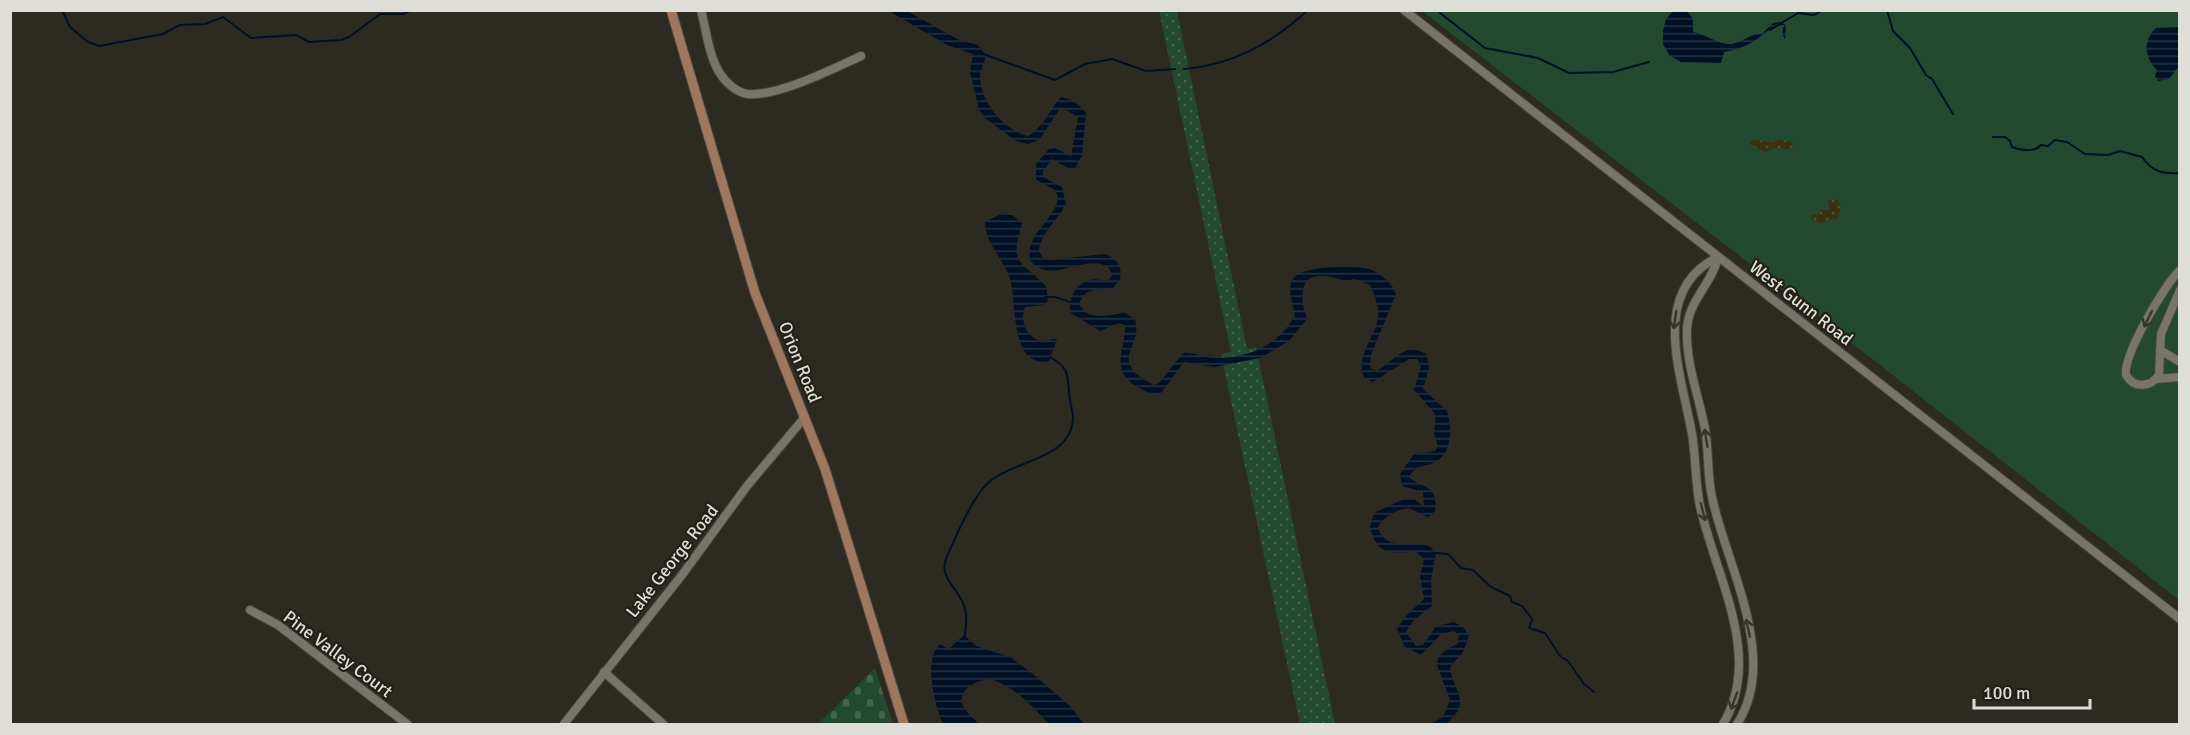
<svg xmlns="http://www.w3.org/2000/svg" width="2190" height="735" viewBox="0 0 2190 735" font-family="Signika,sans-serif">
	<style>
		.grass { fill: #234931 }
		.sand { fill: url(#sand-dots) }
		.cemetery { fill: url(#cemetery-stones) }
		.park { fill: url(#park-dots) }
		.water { fill: url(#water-rules) }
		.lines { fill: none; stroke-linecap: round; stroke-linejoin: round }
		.stream { stroke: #001025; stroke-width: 2 }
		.minor-casing { stroke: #4a4740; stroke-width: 10 }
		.major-casing { stroke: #4a4740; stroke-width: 11 }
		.minor { stroke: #78746b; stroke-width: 8 }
		.major { stroke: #9e775e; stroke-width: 9 }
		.oneway { stroke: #38352d }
		.labels { text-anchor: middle; stroke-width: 4.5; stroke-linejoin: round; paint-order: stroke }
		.street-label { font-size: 18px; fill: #dfddd8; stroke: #232018 }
	</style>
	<defs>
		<pattern id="sand-dots" width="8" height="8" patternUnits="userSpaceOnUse" patternTransform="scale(1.5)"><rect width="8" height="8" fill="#393110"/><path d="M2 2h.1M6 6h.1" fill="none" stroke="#554e32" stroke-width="1.8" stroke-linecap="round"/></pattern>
		<pattern id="cemetery-stones" width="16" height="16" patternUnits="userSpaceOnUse" patternTransform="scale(1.5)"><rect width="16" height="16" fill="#234931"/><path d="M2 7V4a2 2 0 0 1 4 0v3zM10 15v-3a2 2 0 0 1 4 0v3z" fill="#42634e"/></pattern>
		<pattern id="park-dots" width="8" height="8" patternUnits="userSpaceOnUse" patternTransform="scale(1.5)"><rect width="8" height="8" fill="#234931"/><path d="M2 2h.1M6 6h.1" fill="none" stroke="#42634e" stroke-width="1.8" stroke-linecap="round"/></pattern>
		<pattern id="water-rules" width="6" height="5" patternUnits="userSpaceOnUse" patternTransform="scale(1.5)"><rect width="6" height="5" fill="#001025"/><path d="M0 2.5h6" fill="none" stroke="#253244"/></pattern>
	</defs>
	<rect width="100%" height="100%" fill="#2d2a22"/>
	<polygon class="grass" points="1422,11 2179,11 2179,600 1806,307"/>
	<g class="sand">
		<polygon points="1778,139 1792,142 1793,149 1774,148 1764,152 1749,143 1753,140 1773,142"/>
		<polygon points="1837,199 1841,205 1837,219 1828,219 1822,224 1812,220 1811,215 1819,215 1820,210 1830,210 1828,201"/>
	</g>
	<polygon class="cemetery" points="875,668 893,724 818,724"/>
	<polygon class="park" points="1159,11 1177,11 1247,349 1256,347 1335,724 1300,724 1221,354 1231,352"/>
	<g class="water">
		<path d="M1674,10L1687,11L1693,19V32C1706,34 1718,45 1731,44C1743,42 1752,33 1763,33L1773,23L1780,22L1786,25L1785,40L1782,33L1784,25L1777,24C1756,39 1751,47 1724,52L1721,63L1681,62L1670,56L1663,44V31L1666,19Z"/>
		<path d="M889,11H907L959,40L978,45L986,55C985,63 980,69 980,77C980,102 1004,130 1028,136C1043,128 1049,110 1061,97C1073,99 1078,104 1086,113L1082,156L1075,168H1068L1052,159L1043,172V177L1062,187L1066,204C1058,220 1041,233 1039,250L1043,259L1049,260L1105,254C1116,257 1123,267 1120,279L1113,288C1098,291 1085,286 1079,304C1088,322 1109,315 1125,313L1135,319C1144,349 1105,360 1154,385L1159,383L1183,353C1194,352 1204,358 1216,358C1250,358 1277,346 1295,316C1294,303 1286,292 1293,279C1300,265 1361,264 1374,271C1382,275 1394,286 1396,294L1371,355L1370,368L1377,371C1394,361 1406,340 1427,355L1429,368L1423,389L1447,411C1452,426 1452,452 1437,461C1424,469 1419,461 1409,477C1423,490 1438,483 1435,511L1429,517C1422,516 1417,511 1411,509C1401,506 1380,519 1378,528C1389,558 1420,530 1436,553L1431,580L1432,606L1414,620L1406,632L1416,646L1423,645L1436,626L1454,622L1463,627L1469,635L1463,652L1450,667C1452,691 1474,701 1446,724H1431L1443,717L1450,700L1437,665C1438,652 1447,650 1457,644L1459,636L1454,631L1441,634L1421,655L1404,646L1397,628L1408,614L1424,599L1420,576L1424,559L1416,552C1391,552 1378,558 1370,527L1374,513L1404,499H1414L1424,507L1423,492L1402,486L1400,474L1414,454L1435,451L1438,446L1434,433L1436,415L1414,390L1421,366L1417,359H1409L1373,382L1364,378C1354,352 1381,334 1378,309C1377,301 1373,292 1370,285L1355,279C1341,283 1335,276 1323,276C1295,274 1302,305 1307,319L1289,341L1260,358L1215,367L1184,362L1162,392L1159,394C1150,394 1144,391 1136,386C1109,370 1126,349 1125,325L1119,323L1100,331L1071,313C1068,300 1074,285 1089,280C1095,278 1102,281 1109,280L1112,275L1109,268C1088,251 1050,287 1030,260C1025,233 1056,221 1058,196L1055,190L1036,180V164L1049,149L1055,148L1071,156L1078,117L1061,107L1039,140L1028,144L1016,141L986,119L979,110L970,72L973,54L947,45Z"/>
		<path d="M2179,27V66L2169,79L2158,81L2155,76L2157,70C2145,58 2142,41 2156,28Z"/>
		<path d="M1001,214L1012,215L1022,223C1010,265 1018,258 1046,286L1048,301L1044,305L1025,307C1020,322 1026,339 1043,341C1049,341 1052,338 1057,339L1049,361C1008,369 1018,299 1009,276C1002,257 985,243 985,222Z"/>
		<path d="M964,635L976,646L1010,657L1033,674L1070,706L1084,724H1049C1034,708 1015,687 993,680C982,677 959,688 962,702C964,711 973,718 979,724H943C935,707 923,658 940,644L949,649Z"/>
	</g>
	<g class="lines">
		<g class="stream">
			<polyline points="62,10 70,27 88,42 99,46 163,34 180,25 205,24 223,17 251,38 296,35 309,42 341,40 349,37 380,14 403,14 412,10"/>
			<polyline points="1887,10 1893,31 1910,48 1926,75 1932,79 1953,114"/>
			<polyline points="1440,13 1485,48 1538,58 1569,73 1613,72 1649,62"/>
			<polyline points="1770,30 1798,13 1814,15 1823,10"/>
			<polyline points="986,55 1055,80 1085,64 1112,59 1146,71 1175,69"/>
			<path d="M1184,69C1233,65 1272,43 1308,10"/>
			<path d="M1993,137H2005L2010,141L2012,147C2021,151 2035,152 2041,145L2048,146L2055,140L2067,142L2085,154L2108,155L2120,151L2142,157C2152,172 2163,174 2180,173"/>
			<polyline points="1045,297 1055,297 1070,302"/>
			<polyline points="1436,553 1448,554 1461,568 1473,570 1491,587 1510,596 1512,602 1522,606 1532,619 1529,628 1545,633 1560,656 1568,661 1584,684 1594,692"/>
			<path d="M965,635C966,624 968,614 963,603C957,588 939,577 946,559C954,540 973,496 988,483C1012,460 1074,460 1073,416C1072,409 1070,401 1069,394C1068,374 1068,367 1050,357"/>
		</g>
		<defs>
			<g id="minor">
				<path d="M701,10C706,30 709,55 719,72C725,82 737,93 748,94C777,97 835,68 861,56"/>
				<polyline points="1404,10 2180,619"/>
				<path d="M1718,257C1648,291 1682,376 1692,434C1696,457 1695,482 1700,506C1715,575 1764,656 1723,724"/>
				<path d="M1718,257C1712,285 1687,301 1687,331C1686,364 1699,397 1705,429C1709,451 1707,475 1712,497C1726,565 1780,658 1737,724"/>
				<path d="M2180,270C2164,286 2123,355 2126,375C2134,389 2151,387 2159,375L2161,334L2180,290"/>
				<polyline points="2160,350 2180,362"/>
				<polyline points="2156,379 2180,377"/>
				<polyline points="250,610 278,625 407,724"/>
				<polyline points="604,672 663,724"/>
				<polyline points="564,724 682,575 747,486 805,417"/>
			</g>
			<polyline id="major" points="671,10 755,293 825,469 904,724"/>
		</defs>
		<use href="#minor" class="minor-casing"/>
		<use href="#major" class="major-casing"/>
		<use href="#minor" class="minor"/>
		<use href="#major" class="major"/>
	</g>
	<defs><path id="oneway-shaft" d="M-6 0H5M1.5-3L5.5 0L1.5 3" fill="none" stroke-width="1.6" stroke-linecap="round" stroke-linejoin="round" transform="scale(1.5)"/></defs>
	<g class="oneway">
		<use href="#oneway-shaft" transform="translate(2148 319) rotate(116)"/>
		<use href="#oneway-shaft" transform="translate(1675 320) rotate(98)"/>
		<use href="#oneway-shaft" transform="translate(1706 438) rotate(-99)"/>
		<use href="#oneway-shaft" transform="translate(1703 512) rotate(76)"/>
		<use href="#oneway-shaft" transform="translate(1748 628) rotate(-102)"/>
		<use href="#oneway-shaft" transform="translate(1734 701) rotate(110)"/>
	</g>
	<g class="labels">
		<g class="street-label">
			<text transform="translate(1801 303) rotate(38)" y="6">West Gunn Road</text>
			<text transform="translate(800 362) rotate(68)" y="6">Orion Road</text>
			<text transform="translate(672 561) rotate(-52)" y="6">Lake George Road</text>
			<text transform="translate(338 654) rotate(37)" y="6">Pine Valley Court</text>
		</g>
	</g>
	<rect width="2190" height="735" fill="none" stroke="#dfddd8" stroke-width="24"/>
	<path d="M1974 699v9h116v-9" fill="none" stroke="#dfddd8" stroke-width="3"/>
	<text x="1983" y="699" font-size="18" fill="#dfddd8" stroke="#232018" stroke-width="4.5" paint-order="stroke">100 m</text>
</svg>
